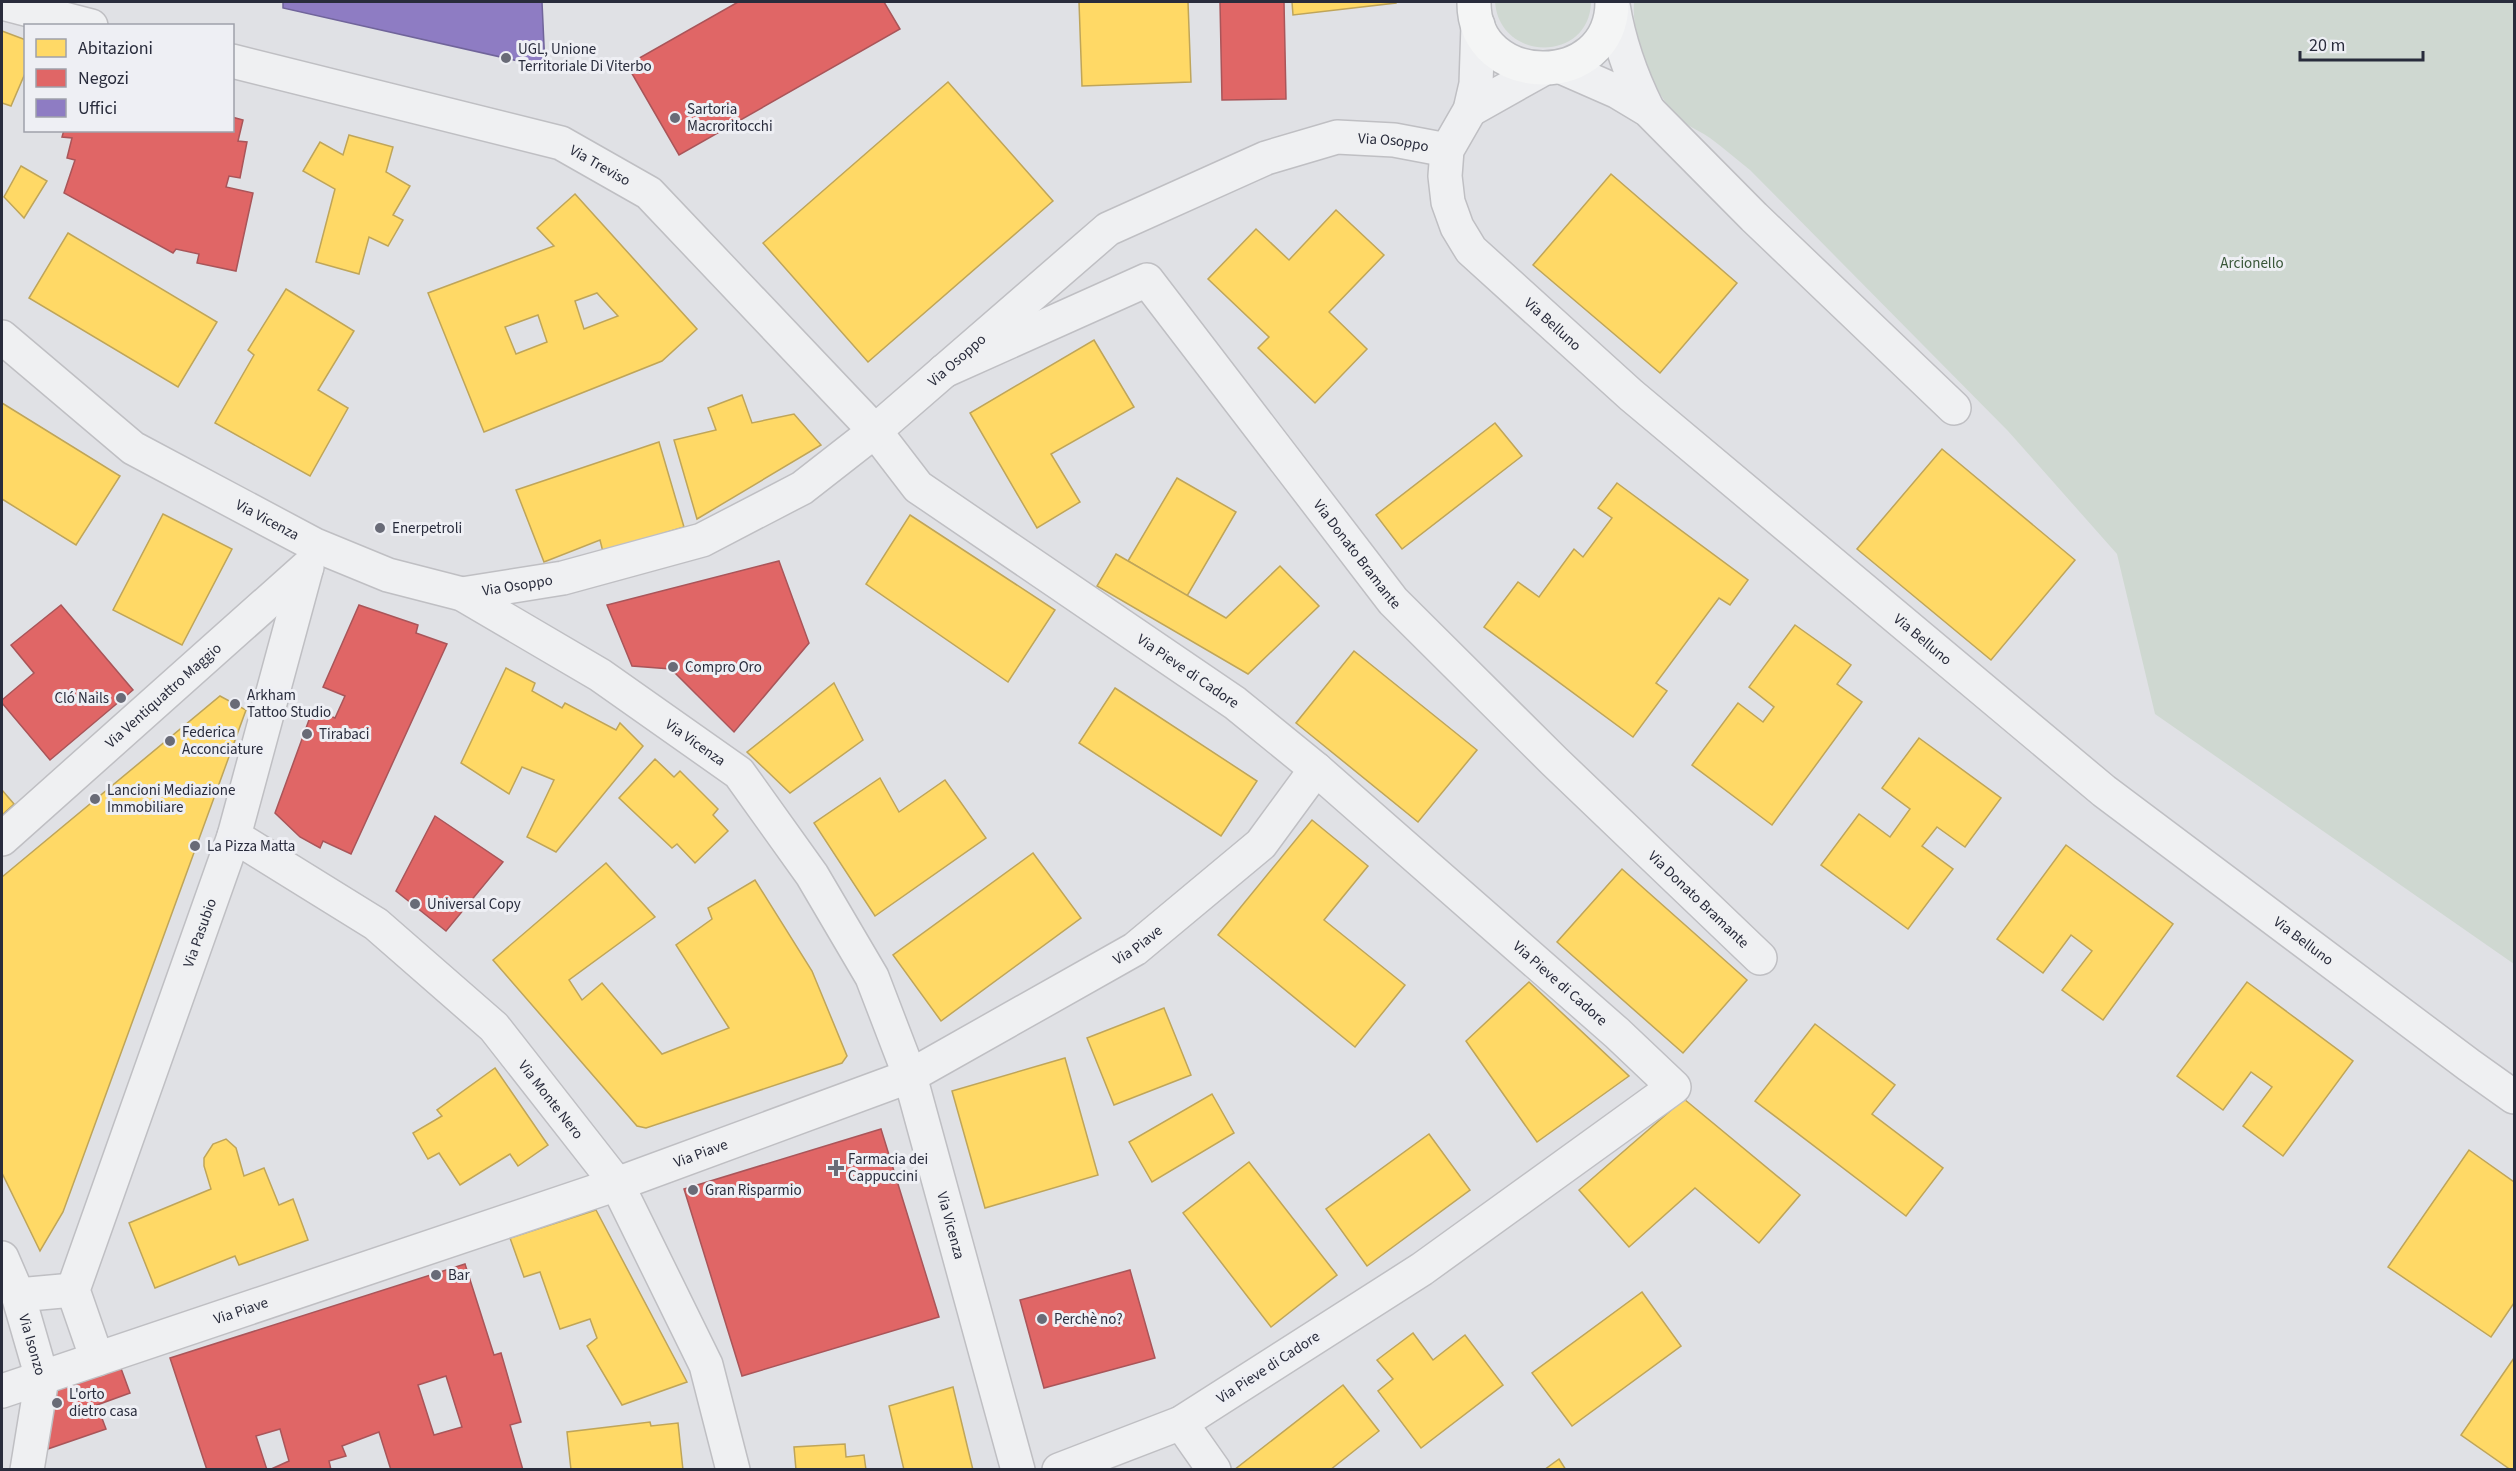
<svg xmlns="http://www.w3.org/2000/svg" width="2516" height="1471" viewBox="0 0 2516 1471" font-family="'Source Sans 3',sans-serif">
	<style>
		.green { fill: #cfd8d1 }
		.homes { fill: #ffd966; stroke: #bfa559; stroke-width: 1.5; fill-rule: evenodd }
		.shops { fill: #e06666; stroke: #a95559; stroke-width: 1.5; fill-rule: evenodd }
		.offices { fill: #8e7cc3; stroke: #70649a; stroke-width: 1.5 }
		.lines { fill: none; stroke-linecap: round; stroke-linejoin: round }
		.minor-casing { stroke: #bfbfc3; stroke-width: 36 }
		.major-casing { stroke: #bdbec2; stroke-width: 36 }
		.minor { stroke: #eff0f2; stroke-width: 33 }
		.major { stroke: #f4f5f5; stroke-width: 33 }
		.poi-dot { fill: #696b77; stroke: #eeeff4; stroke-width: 2 }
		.labels { text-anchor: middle; stroke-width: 6; stroke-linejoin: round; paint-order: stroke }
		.poi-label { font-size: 15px; fill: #292c3c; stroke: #eeeff4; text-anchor: start }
		.street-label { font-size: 15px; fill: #292c3c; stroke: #eeeff4 }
		.park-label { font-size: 15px; fill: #385638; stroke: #eeeff4 }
	</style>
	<rect width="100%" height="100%" fill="#e0e1e5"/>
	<g class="green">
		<path d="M1495,2H1591C1590,62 1500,63 1495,2Z"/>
		<path d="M1634,2H2514V964L2155,714L2117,554L2008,431L1750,170C1736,159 1724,148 1710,138C1702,132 1693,129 1685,123C1655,101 1631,38 1634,2Z"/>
	</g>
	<g class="homes">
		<polygon points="1079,2 1188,2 1191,82 1082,86"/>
		<polygon points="1292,2 1396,2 1396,3 1293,15"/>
		<polygon points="2,31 26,40 26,71 11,106 2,103"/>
		<polygon points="948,82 1053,201 868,362 763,243"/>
		<polygon points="349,135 393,147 386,172 410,186 393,215 403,220 388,246 369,237 359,274 316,262 335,189 303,171 320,142 343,155"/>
		<polygon points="21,166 47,181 24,218 4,197"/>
		<polygon points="1611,174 1737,283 1660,373 1533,265"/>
		<path d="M575,194L697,329L662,361L484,432L428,293L554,246L537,228ZM597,293L618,316L584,329L575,301ZM538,315L547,342L516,354L505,327Z"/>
		<polygon points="1336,210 1384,255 1329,312 1367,349 1315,403 1258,348 1269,337 1208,279 1256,229 1289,260"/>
		<polygon points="68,233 217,322 178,387 29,298"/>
		<polygon points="286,289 354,331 318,390 348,408 310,476 215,423 254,355 248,350"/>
		<polygon points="1094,340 1134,407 1051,454 1080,502 1037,528 970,413"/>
		<polygon points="742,395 752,423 794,414 821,445 697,519 674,440 716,430 708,408"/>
		<polygon points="2,403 120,476 76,545 2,499"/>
		<polygon points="1495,423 1522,456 1402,549 1376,515"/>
		<polygon points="659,442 684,527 603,552 600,540 544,562 516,490"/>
		<polygon points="1942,449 2075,560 1991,660 1857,549"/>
		<polygon points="1177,478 1236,512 1187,596 1128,561"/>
		<polygon points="1617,483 1748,580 1730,605 1719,598 1656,683 1667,691 1633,737 1484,627 1518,582 1539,597 1574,549 1583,557 1612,518 1598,508"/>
		<polygon points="163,514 232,549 182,645 113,610"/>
		<polygon points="910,515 1055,610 1008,682 866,584"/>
		<polygon points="1116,554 1226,618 1280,566 1319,606 1248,674 1097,586"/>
		<polygon points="1795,625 1851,665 1837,684 1862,702 1772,825 1692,765 1738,703 1763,722 1774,707 1749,687"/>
		<polygon points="1354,651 1477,750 1418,822 1296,723"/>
		<polygon points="506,668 535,683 532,691 562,708 565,703 616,730 620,723 643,746 556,852 527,837 554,780 522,767 509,794 461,763"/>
		<polygon points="834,683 863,740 790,793 747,752"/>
		<polygon points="1115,688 1257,781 1221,836 1079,743"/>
		<polygon points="220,696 246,710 63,1212 40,1251 2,1173 2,877"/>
		<polygon points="1919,738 2001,798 1965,847 1937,827 1922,846 1953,869 1908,929 1821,865 1859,814 1890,837 1910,809 1882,788"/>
		<polygon points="655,759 674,777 680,771 718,809 713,815 728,831 695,863 677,844 672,848 619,798"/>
		<polygon points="880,778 899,812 945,780 986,838 875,916 814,823"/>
		<polygon points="2,790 14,804 2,815"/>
		<polygon points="1312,820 1368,866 1324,920 1405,985 1355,1047 1218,935"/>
		<polygon points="2066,845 2173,924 2103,1020 2062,990 2092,951 2071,935 2043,973 1997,939"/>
		<polygon points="1033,853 1081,918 941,1021 893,955"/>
		<polygon points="606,863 655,917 569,980 582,1000 602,983 662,1054 729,1028 676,945 712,919 708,908 755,880 812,971 847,1056 842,1063 646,1128 637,1126 493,960"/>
		<polygon points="1622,869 1747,980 1683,1053 1557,942"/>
		<polygon points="1529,982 1629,1076 1537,1142 1466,1041"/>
		<polygon points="2247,982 2353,1061 2283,1156 2243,1126 2272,1087 2251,1072 2223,1110 2177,1076"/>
		<polygon points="1164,1008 1191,1075 1114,1105 1087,1038"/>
		<polygon points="1815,1024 1895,1085 1872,1114 1943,1168 1906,1216 1755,1101"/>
		<polygon points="1065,1058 1098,1175 985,1208 952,1091"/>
		<polygon points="495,1068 548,1145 518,1166 510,1154 460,1185 439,1153 428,1159 413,1133 442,1116 437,1110"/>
		<polygon points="1212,1094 1234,1133 1152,1182 1129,1142"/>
		<polygon points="1684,1099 1800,1195 1759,1243 1695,1188 1629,1247 1579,1190"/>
		<polygon points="1429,1134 1470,1190 1367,1266 1326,1209"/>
		<polygon points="226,1139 236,1148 244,1176 264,1168 279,1205 293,1199 308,1240 239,1265 235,1256 155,1288 129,1223 211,1189 204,1166 204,1158 213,1144"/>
		<polygon points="2469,1150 2514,1182 2514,1303 2491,1337 2388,1267"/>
		<polygon points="1249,1162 1337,1275 1271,1327 1183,1213"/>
		<polygon points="596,1210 687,1382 622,1405 587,1346 597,1338 590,1319 560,1329 540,1272 524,1277 510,1238"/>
		<polygon points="1642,1292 1681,1346 1572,1426 1532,1373"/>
		<polygon points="1413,1333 1433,1360 1465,1335 1503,1385 1421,1448 1378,1391 1393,1379 1377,1360"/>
		<polygon points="2514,1358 2514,1470 2511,1470 2461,1435"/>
		<polygon points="1343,1385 1379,1431 1330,1470 1234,1470"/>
		<polygon points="953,1387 973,1470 904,1470 889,1406"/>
		<polygon points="650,1422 651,1426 678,1423 683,1470 571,1470 567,1432"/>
		<polygon points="845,1444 846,1457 864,1455 866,1470 796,1470 794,1447"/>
		<polygon points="1559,1459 1566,1470 1544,1470"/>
	</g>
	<g class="shops">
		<polygon points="738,2 884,2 900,29 679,155 627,65"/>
		<polygon points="1220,2 1284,2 1286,99 1222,100"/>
		<polygon points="232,117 243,120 238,141 247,142 240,178 229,176 226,187 253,193 236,271 197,263 199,254 176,249 173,253 64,193 75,160 67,158 72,138 62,137 64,130 232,130"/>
		<polygon points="779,561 809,643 734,732 671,669 632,666 607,605"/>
		<polygon points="61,605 133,690 50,760 2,703 2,700 34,673 11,645"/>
		<polygon points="359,605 418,625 416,633 447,644 351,854 323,841 320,848 300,837 275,813 313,709 335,718 345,696 323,687"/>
		<polygon points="435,816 503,862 446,931 396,891"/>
		<polygon points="881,1129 939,1317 742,1376 684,1189"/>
		<path d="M465,1264L494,1355L501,1353L521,1422L510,1425L523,1470H391L379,1432L342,1446L346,1456L329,1461L331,1470H269L289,1461L280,1429L256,1436L267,1470H207L170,1358ZM446,1376L462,1427L434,1435L418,1385Z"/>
		<polygon points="1130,1270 1155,1358 1044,1388 1020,1300"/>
		<polygon points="119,1363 130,1393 97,1405 106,1429 39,1452 54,1386"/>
	</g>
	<polygon class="offices" points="283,2 542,2 545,67 283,8"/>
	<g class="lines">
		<defs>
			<g id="minor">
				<polyline points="2,3 91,26"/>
				<path d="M1613,5C1619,42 1631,76 1648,110"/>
				<path id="s1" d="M1478,25L1476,84L1470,110L1447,150L1445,176L1448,202L1457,227L1471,250L1631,395L2104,791L2469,1065L2514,1097"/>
				<path id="s2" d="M232,61L561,143L649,193L875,431L918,487L1235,703L1316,769L1617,1033L1674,1087L1422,1269L1181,1423L1059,1470"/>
				<polyline points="1561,67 1618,92 1648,110 1754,217 1954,408"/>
				<polyline points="1470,110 1543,69"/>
				<path id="s3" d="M2,337L133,448L315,545L388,575L462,594L600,675L739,773L812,875L872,977L910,1076L1018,1470"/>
				<path id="s4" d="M944,371L1147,280L1393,601L1554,761L1760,958"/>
				<path id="s5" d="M462,594L563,578L702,540L802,488L875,431L1108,229L1266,158L1337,137L1394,140L1447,150"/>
				<path id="s6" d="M234,836L376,924L494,1027L617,1184L706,1365L733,1470"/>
				<path id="s7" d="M2,839L307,567"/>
				<path id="s8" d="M2,1258L18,1295L42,1378L27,1470"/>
				<polyline points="18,1295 73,1290"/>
				<path id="s9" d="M97,1359L73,1290L234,836L306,570"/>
				<path id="s10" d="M2,1391L617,1184L910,1076L1135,949L1261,844L1316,769"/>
				<polyline points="1181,1423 1214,1470"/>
			</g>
			<path id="major" d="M1474,2C1473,89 1612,91 1612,2"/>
		</defs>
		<use href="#minor" class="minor-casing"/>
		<use href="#major" class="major-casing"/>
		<use href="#minor" class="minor"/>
		<use href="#major" class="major"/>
	</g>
	<g class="poi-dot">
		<circle cx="506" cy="58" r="6"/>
		<circle cx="675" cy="118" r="6"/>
		<circle cx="380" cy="528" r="6"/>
		<circle cx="673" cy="667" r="6"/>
		<circle cx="121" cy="698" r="6"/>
		<circle cx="235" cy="704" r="6"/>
		<circle cx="307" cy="734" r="6"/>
		<circle cx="170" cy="741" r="6"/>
		<circle cx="95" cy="799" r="6"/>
		<circle cx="195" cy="846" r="6"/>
		<circle cx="415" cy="904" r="6"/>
		<path d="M833 1159h6v6h6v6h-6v6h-6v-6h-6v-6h6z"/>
		<circle cx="693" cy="1190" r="6"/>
		<circle cx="436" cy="1275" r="6"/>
		<circle cx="1042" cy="1319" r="6"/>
		<circle cx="57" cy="1403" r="6"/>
	</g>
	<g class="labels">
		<g class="poi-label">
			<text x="518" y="54">UGL, Unione<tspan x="518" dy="17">Territoriale Di Viterbo</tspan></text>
			<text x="687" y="114">Sartoria<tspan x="687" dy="17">Macroritocchi</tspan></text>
			<text x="392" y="533">Enerpetroli</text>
			<text x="685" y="672">Compro Oro</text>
			<text x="247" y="700">Arkham<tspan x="247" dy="17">Tattoo Studio</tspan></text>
			<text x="109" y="703" text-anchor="end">Cló Nails</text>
			<text x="182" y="737">Federica<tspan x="182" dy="17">Acconciature</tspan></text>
			<text x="319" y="739">Tirabaci</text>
			<text x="107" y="795">Lancioni Mediazione<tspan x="107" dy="17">Immobiliare</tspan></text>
			<text x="207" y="851">La Pizza Matta</text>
			<text x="427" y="909">Universal Copy</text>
			<text x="848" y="1164">Farmacia dei<tspan x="848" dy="17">Cappuccini</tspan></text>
			<text x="705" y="1195">Gran Risparmio</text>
			<text x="448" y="1280">Bar</text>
			<text x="1054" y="1324">Perchè no?</text>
			<text x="69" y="1399">L'orto<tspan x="69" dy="17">dietro casa</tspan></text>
		</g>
		<g class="street-label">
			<text dy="5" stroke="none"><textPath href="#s5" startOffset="1064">Via Osoppo</textPath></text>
			<text dy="5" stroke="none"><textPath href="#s2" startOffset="384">Via Treviso</textPath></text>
			<text dy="5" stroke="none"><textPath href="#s1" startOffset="348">Via Belluno</textPath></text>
			<text dy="5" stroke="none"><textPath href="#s5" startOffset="560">Via Osoppo</textPath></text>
			<text dy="5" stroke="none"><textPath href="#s3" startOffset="324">Via Vicenza</textPath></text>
			<text dy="5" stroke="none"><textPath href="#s4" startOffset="568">Via Donato Bramante</textPath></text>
			<text dy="5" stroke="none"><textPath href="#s5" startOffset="56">Via Osoppo</textPath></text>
			<text dy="5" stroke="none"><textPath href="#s1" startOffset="834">Via Belluno</textPath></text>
			<text dy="5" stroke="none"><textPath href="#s2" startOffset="1166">Via Pieve di Cadore</textPath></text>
			<text dy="5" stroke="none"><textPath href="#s7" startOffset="216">Via Ventiquattro Maggio</textPath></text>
			<text dy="5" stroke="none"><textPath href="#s3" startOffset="810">Via Vicenza</textPath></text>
			<text dy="5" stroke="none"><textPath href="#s4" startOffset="1054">Via Donato Bramante</textPath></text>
			<text dy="5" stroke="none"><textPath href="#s9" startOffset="452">Via Pasubio</textPath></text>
			<text dy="5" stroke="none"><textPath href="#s1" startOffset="1320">Via Belluno</textPath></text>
			<text dy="5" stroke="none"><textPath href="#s10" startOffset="1224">Via Piave</textPath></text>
			<text dy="5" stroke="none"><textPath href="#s2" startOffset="1652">Via Pieve di Cadore</textPath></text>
			<text dy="5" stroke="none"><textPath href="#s6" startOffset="416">Via Monte Nero</textPath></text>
			<text dy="5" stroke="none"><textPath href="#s10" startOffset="738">Via Piave</textPath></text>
			<text dy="5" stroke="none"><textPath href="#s3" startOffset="1368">Via Vicenza</textPath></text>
			<text dy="5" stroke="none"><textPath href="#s10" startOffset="252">Via Piave</textPath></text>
			<text dy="5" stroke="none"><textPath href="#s8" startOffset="92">Via Isonzo</textPath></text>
			<text transform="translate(1268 1367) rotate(-33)" y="5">Via Pieve di Cadore</text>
		</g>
		<g class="park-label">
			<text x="2252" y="268">Arcionello</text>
		</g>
	</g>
	<rect width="2516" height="1471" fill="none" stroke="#292c3c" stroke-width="6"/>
	<rect x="24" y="24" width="210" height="108" fill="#eeeff4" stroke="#9fa1aa" stroke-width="1.5"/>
	<rect x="36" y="39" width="30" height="18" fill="#ffd966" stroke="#9fa1aa" stroke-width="1.5"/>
	<text x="78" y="54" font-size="18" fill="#292c3c">Abitazioni</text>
	<rect x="36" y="69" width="30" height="18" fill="#e06666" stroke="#9fa1aa" stroke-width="1.5"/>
	<text x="78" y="84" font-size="18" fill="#292c3c">Negozi</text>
	<rect x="36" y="99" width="30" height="18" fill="#8e7cc3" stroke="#9fa1aa" stroke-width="1.5"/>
	<text x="78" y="114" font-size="18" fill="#292c3c">Uffici</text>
	<path d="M2300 51v9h123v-9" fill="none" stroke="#292c3c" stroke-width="3"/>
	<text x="2309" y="51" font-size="18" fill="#292c3c" stroke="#eeeff4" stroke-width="4.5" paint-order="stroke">20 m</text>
</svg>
